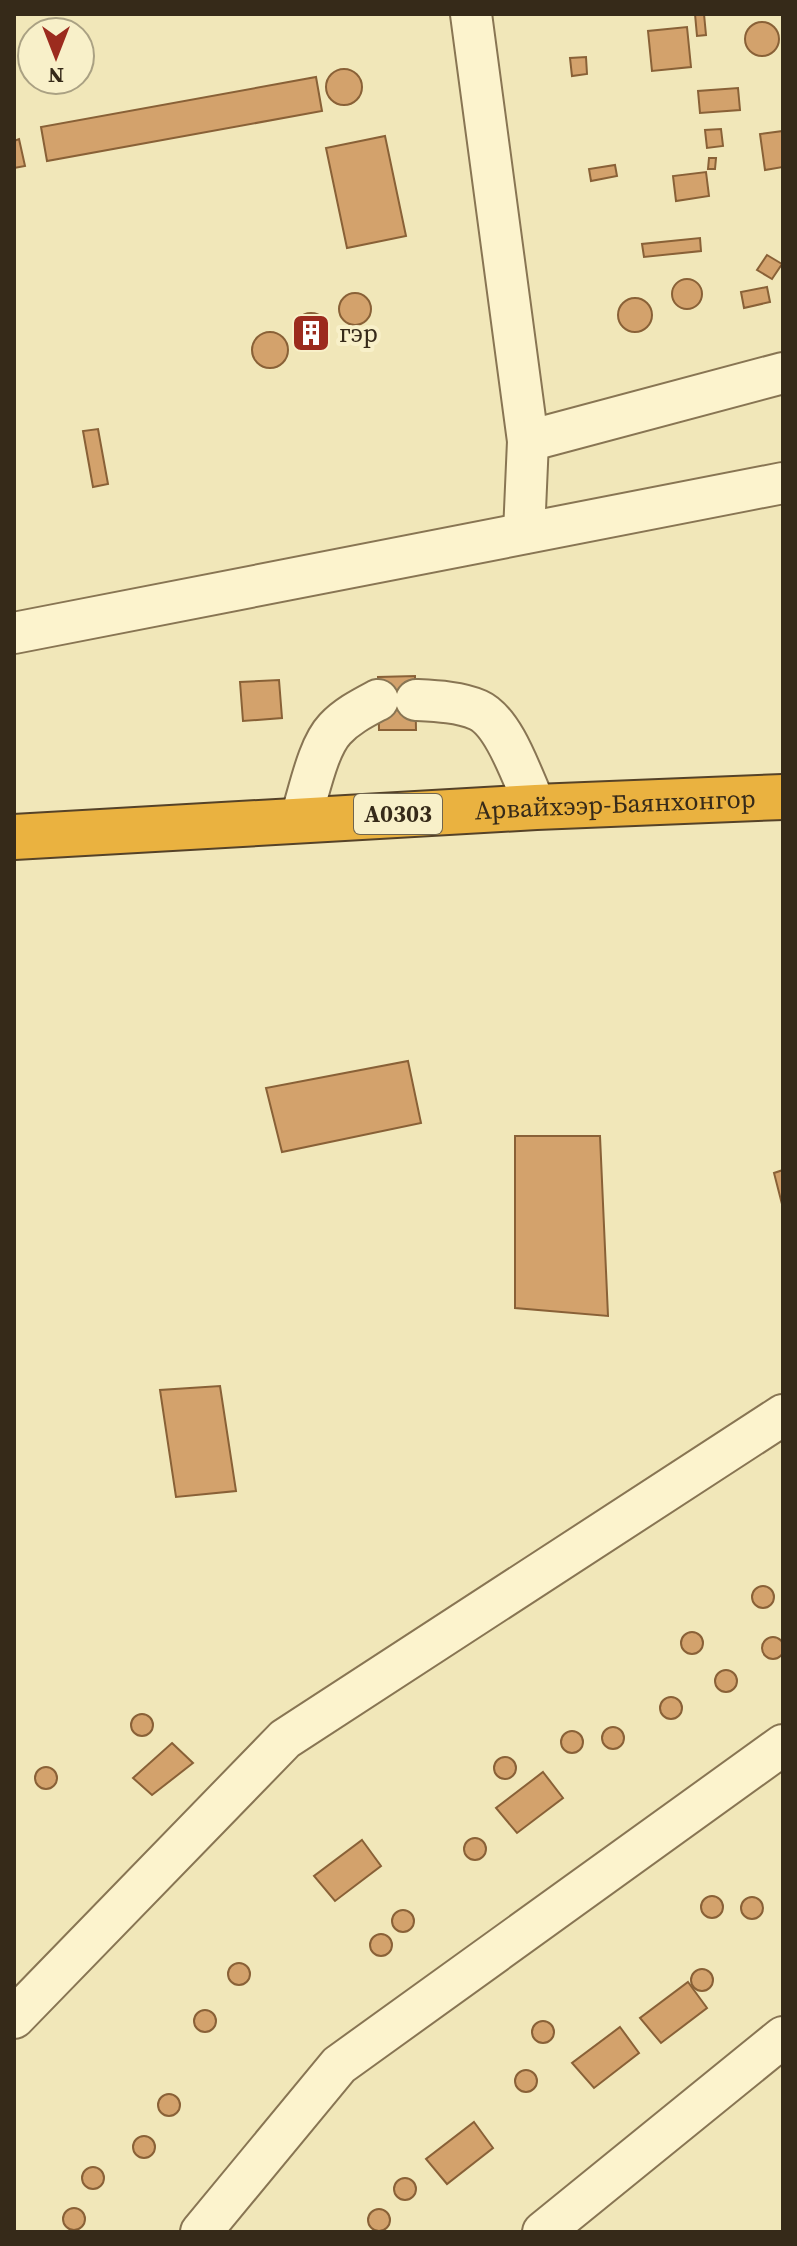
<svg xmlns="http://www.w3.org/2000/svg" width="797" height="2246" viewBox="0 0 797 2246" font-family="'Source Serif 4',serif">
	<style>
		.building { fill: #d3a26c; stroke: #896137; stroke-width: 2 }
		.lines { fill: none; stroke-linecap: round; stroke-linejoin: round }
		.minor-casing { stroke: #887553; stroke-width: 44 }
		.highway-casing { stroke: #554228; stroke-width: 48 }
		.minor { stroke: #fcf3cd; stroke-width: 40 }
		.highway { stroke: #eab240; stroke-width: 44 }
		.labels { text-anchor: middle; stroke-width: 8; stroke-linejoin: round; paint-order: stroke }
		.shield { fill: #f8f0c9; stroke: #70654e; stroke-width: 2 }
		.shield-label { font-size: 24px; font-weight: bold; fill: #362a19 }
		.poi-label { font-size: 26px; fill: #362a19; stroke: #f8f0c9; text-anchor: start }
		.street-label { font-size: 26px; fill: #362a19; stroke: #f8f0c9 }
	</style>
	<rect width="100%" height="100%" fill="#f1e7b9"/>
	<g class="building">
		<polygon points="695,14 704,14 706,35 697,36"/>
		<circle cx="762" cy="39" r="17"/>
		<polygon points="687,27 691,67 652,71 648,31"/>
		<polygon points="586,57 587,74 572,76 570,58"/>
		<circle cx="344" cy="87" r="18"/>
		<polygon points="316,77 322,111 47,161 41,127"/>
		<polygon points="738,88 740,110 700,113 698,91"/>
		<polygon points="721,129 723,146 707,148 705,130"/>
		<polygon points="783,131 783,167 765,170 760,134"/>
		<polygon points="385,136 406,236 347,248 326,148"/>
		<polygon points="19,139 25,166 14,168 14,141"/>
		<polygon points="709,158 716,158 715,169 708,169"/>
		<polygon points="615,165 617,176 591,181 589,169"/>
		<polygon points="706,172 709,196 676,201 673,176"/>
		<polygon points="700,238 701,251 644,257 642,244"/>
		<polygon points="767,255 782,264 772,279 757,270"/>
		<circle cx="687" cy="294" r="15"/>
		<polygon points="767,287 770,302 744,308 741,292"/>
		<circle cx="355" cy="309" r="16"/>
		<circle cx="635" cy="315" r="17"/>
		<circle cx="311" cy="331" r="18"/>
		<circle cx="270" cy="350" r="18"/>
		<polygon points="98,429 108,484 93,487 83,431"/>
		<polygon points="415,676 416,730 379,730 378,677"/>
		<polygon points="279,680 282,718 243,721 240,682"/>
		<polygon points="408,1061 421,1123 282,1152 266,1088"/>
		<polygon points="515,1136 600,1136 608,1316 515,1308"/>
		<polygon points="783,1170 783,1208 774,1173"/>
		<polygon points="220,1386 236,1491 176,1497 160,1390"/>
		<circle cx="763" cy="1597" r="11"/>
		<circle cx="692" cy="1643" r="11"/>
		<circle cx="773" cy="1648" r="11"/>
		<circle cx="726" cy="1681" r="11"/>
		<circle cx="671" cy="1708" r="11"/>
		<circle cx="142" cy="1725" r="11"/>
		<circle cx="613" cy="1738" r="11"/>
		<circle cx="572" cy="1742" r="11"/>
		<polygon points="172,1743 193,1763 152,1795 133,1778"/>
		<circle cx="505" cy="1768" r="11"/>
		<circle cx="46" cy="1778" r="11"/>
		<polygon points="543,1772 563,1798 517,1833 496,1808"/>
		<circle cx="475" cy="1849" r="11"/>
		<polygon points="362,1840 381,1866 335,1901 314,1876"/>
		<circle cx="712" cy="1907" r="11"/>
		<circle cx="752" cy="1908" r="11"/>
		<circle cx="403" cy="1921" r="11"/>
		<circle cx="381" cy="1945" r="11"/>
		<circle cx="239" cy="1974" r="11"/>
		<circle cx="702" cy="1980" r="11"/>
		<polygon points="688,1982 707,2008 661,2043 640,2018"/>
		<circle cx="205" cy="2021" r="11"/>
		<circle cx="543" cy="2032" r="11"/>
		<polygon points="620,2027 639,2053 594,2088 572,2063"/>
		<circle cx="526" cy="2081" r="11"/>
		<circle cx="169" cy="2105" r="11"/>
		<polygon points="474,2122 493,2148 447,2184 426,2159"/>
		<circle cx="144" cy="2147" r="11"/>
		<circle cx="93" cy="2178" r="11"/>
		<circle cx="405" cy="2189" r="11"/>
		<circle cx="74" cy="2219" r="11"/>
		<circle cx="379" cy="2220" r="11"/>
	</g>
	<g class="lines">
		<defs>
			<g id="minor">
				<polyline points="471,14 528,441 524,533"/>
				<polyline points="528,441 783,373"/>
				<polyline points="14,633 783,483"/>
				<path d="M416,700C436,701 460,702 478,710C505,722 523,780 536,807"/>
				<path d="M300,820C309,794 317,748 335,729C347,716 363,708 378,700"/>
				<polyline points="14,2018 285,1739 783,1415"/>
				<polyline points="201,2232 339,2065 783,1745"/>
				<polyline points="543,2232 783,2037"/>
			</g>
			<g id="highway">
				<path id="s1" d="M14,837L536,807L783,797"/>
			</g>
		</defs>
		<use href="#minor" class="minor-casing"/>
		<use href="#highway" class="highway-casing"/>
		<use href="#minor" class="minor"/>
		<use href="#highway" class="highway"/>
	</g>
	<defs>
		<symbol id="building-square" viewBox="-11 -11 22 22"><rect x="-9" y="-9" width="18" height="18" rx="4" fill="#9c2b1e" stroke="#f8f0c9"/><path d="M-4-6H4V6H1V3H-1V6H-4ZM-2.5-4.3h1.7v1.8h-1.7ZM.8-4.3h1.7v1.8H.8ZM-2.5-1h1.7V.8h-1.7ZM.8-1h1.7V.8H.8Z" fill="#fff"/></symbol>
	</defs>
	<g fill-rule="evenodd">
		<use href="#building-square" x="289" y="311" width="44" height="44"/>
	</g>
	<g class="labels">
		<rect class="shield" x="354" y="794" width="88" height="40" rx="6"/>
		<g class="shield-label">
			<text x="398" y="822">A0303</text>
		</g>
		<g class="poi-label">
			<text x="339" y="342">гэр</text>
		</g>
		<g class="street-label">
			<text dy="9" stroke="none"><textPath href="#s1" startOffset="602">Арвайхээр-Баянхонгор</textPath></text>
		</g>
	</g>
	<rect width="797" height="2246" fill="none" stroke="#362a19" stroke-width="32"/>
	<g transform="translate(56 56) rotate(180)"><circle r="38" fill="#f8f0c9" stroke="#aaa183" stroke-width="2"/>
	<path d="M0-6L14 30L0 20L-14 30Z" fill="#9c2b1e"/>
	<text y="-12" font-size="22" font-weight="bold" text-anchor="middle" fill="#362a19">N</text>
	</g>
</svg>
